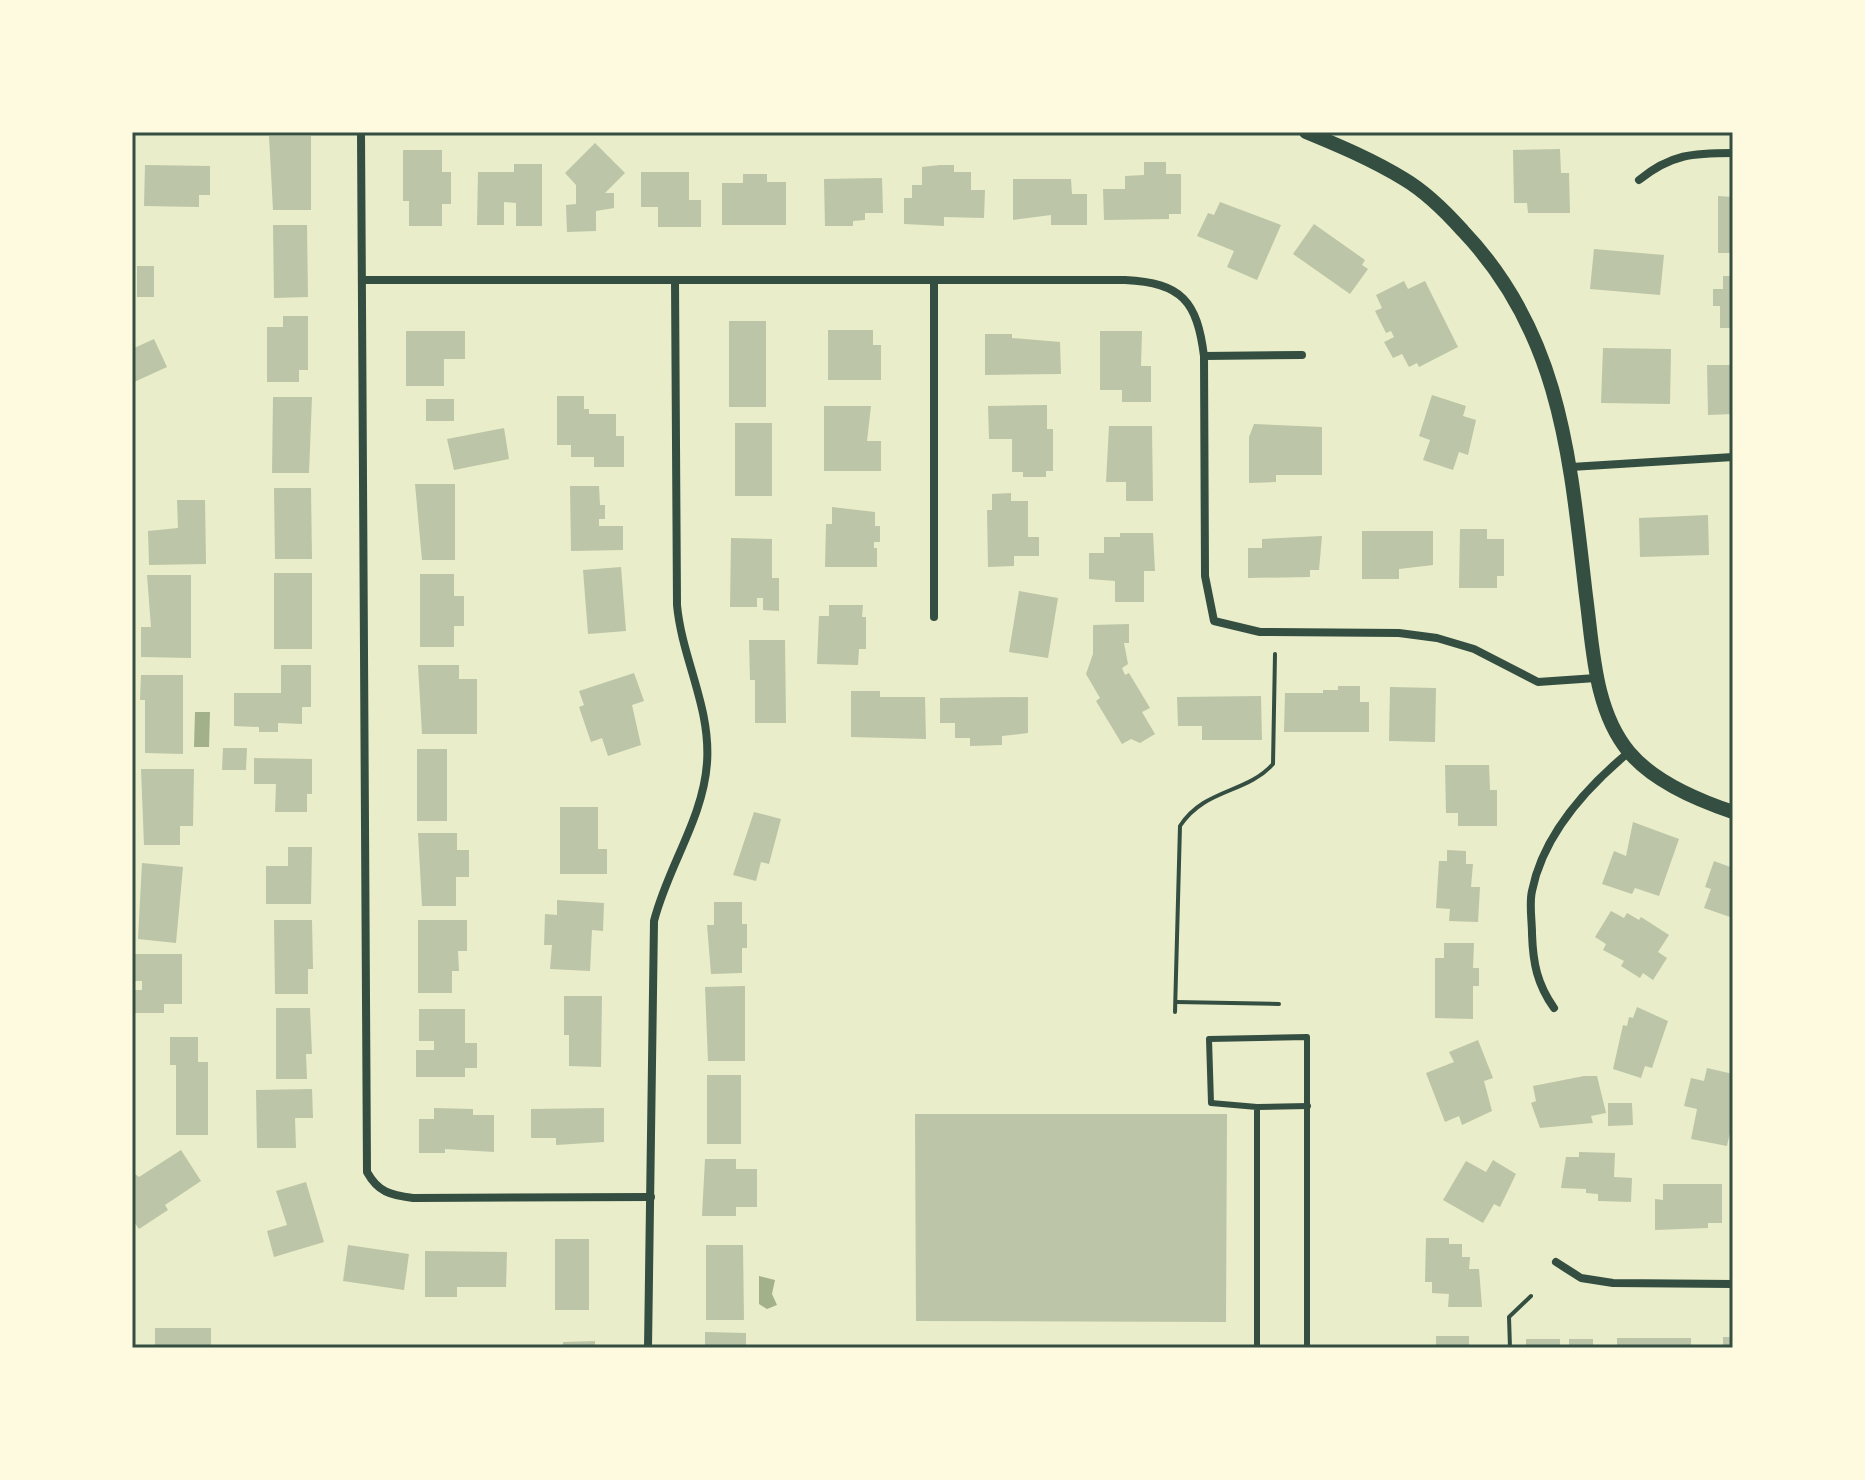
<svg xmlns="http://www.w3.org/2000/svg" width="1865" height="1480" viewBox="0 0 1865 1480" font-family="'Nunito Sans',sans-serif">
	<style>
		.water { fill: #a3b18a }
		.building { fill: #bcc5a7 }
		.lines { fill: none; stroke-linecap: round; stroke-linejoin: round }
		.path { stroke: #344e41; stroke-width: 4 }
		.service { stroke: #344e41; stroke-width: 6 }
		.minor { stroke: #344e41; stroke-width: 8 }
		.tertiary { stroke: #344e41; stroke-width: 14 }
		.neatline { fill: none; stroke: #344e41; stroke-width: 3 }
	</style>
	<rect width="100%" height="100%" fill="#e9edc9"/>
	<g class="water">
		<polygon points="195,712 210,712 209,747 194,747"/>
		<polygon points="759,1276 775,1280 772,1294 777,1305 767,1309 759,1304"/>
	</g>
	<g class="building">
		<polygon points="269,136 311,136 311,210 273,210"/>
		<polygon points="595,143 625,173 605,193 614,193 614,208 596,211 596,231 567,232 566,205 576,204 576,185 565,173"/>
		<polygon points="1560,149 1561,173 1569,173 1570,213 1528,213 1527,203 1514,203 1513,150"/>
		<polygon points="403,150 442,150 442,172 451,172 451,204 442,204 442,226 409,226 409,201 403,201"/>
		<polygon points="1144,162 1166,162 1166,174 1181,174 1181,214 1169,214 1169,219 1104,220 1103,189 1125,189 1125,176 1144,175"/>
		<polygon points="514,164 542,164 542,226 516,226 516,203 504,202 504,225 477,225 478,172 514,172"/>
		<polygon points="145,165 210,166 210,195 199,195 199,207 144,206"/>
		<polygon points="940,165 954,165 954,172 971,172 971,190 985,190 984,218 944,217 944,226 904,224 904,198 912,198 912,185 922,185 922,167"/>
		<polygon points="641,172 689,172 689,200 701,200 701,227 658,227 658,207 641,207"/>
		<polygon points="743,174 767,174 767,182 786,182 786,225 722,225 722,183 743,183"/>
		<polygon points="882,178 883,213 865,213 865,220 853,221 853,226 825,226 824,179"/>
		<polygon points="1013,179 1071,179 1072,194 1087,194 1087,225 1051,225 1051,215 1013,220"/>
		<polygon points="1718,196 1733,197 1733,253 1718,253"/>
		<polygon points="1220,202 1281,225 1257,280 1227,267 1234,251 1197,236 1208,213 1214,215"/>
		<polygon points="1314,224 1365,260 1362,265 1368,269 1350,294 1293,254"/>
		<polygon points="273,225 307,225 308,297 274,298"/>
		<polygon points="1594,249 1664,255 1660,295 1590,289"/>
		<rect x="137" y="266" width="17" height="31"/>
		<polygon points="1723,276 1733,276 1733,328 1720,328 1720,306 1713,306 1713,289 1723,289"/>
		<polygon points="1404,281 1408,289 1425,281 1458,347 1419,367 1417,363 1409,367 1402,354 1393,358 1384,342 1394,337 1391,331 1386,333 1375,311 1382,308 1376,295"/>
		<polygon points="283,316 308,316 308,370 299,370 299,382 267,382 267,327 283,327"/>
		<rect x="729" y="321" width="37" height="86"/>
		<polygon points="828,330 873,330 873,345 881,345 881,380 828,380"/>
		<polygon points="406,331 465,331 465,359 444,359 444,386 406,386"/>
		<polygon points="1100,331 1142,331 1141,366 1151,366 1151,402 1122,402 1122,390 1100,390"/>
		<polygon points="985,334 1012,334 1012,338 1060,342 1061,374 985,375"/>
		<polygon points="154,339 167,367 132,383 132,349"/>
		<polygon points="1603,348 1671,349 1670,404 1601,403"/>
		<polygon points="1707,365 1733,365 1733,414 1708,415"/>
		<polygon points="1432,395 1466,406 1463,416 1476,420 1468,455 1459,452 1453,470 1423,460 1430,440 1419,436"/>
		<polygon points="557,396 584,396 584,409 589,409 589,414 616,414 616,436 624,436 624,467 594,467 594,457 571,457 571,445 557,445"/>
		<polygon points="273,397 312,397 309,473 272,473"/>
		<rect x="426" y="399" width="28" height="22"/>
		<polygon points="1047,405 1047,429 1053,429 1053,471 1046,471 1046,477 1023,477 1023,472 1012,472 1012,439 989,439 988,406"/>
		<polygon points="824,406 871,406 867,441 881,441 881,471 824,471"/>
		<rect x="735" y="423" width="37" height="73"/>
		<polygon points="1254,424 1322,427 1322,475 1276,475 1276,482 1249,483 1249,437"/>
		<polygon points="1109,426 1152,426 1153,501 1126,501 1126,482 1106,482"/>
		<polygon points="504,428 509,459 454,470 447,439"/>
		<polygon points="415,484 455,484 455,560 422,560"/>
		<polygon points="570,486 599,486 600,505 605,505 605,519 599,519 599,526 623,526 623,550 571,551"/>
		<polygon points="274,488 311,488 312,559 275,559"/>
		<polygon points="1011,493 1011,501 1028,501 1028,537 1039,537 1039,556 1014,556 1014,566 988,567 987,510 992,510 992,494"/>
		<polygon points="177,500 205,500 206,564 149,565 148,531 178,528"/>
		<polygon points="832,507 875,512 875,526 880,526 880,542 874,542 874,548 877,548 877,567 825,567 826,524 832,524"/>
		<polygon points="1708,515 1709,555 1640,557 1639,518"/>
		<polygon points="1460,529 1487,529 1487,539 1504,539 1504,576 1497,576 1497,588 1459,588"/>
		<polygon points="1362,531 1433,531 1433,565 1399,569 1399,579 1362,579"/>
		<polygon points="1120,533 1153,533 1155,571 1144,571 1144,602 1115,602 1115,581 1089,579 1089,553 1104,553 1104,537 1120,537"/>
		<polygon points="1322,536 1319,570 1310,570 1310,577 1248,578 1248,548 1262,548 1262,539"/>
		<polygon points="731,538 772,539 772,578 779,578 779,611 763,610 763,598 757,598 757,607 730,607"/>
		<polygon points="621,567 626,631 588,634 583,570"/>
		<rect x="274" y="573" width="38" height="76"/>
		<polygon points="420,574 454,574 454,596 464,596 464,626 454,626 454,647 420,647"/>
		<polygon points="147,575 191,575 191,658 141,657 141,627 151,627"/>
		<polygon points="1019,591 1058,598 1048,658 1009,652"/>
		<polygon points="829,605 863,605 862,617 866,617 866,649 859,649 858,665 817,664 819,616 829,616"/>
		<polygon points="1129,624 1129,643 1124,643 1128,664 1122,668 1125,675 1129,673 1150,708 1142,712 1155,734 1140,743 1131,739 1122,744 1096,701 1100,698 1086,674 1093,654 1093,625"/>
		<polygon points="749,640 785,640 786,723 755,723 755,680 750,680"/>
		<polygon points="281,665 311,665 311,707 302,707 302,724 278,723 278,732 259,732 259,727 234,726 234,693 281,693"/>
		<polygon points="418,665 459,665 459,679 477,679 477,734 422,734"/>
		<polygon points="634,673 644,701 632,705 641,745 608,756 602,738 591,742 579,707 584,705 579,691"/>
		<polygon points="141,675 183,675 183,754 145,753 145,700 140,700"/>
		<polygon points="1338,686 1360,686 1360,702 1369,702 1369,732 1284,732 1285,693 1323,693 1323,690 1338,690"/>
		<polygon points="1390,687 1436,688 1435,742 1389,741"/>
		<polygon points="851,691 880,691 880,697 925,697 926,739 851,737"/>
		<polygon points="1261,696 1262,740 1202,740 1202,726 1178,726 1177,697"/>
		<polygon points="1028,697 1028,733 1002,736 1002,745 970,746 970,738 955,738 955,723 940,723 940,698"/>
		<polygon points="223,748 247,748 246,770 222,770"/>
		<rect x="417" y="749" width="30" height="72"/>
		<polygon points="254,758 312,759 312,794 307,794 307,812 275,812 276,784 254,784"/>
		<polygon points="1445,765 1489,765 1490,790 1497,790 1497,826 1458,826 1458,813 1446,813"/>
		<polygon points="141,769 194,769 193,826 180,826 180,845 144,845"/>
		<polygon points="560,807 598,807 598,849 607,849 607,874 560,874"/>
		<polygon points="754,812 781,819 769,864 761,862 756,881 733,875"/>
		<polygon points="1633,822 1679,839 1659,896 1635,888 1632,894 1602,884 1614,851 1626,856"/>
		<polygon points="418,833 457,833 457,850 469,850 469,877 456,877 456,906 422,906"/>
		<polygon points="288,847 312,847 311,904 266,904 266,866 288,866"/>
		<polygon points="1447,850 1466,851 1466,864 1473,864 1471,887 1480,887 1478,922 1449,921 1450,909 1436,908 1439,861 1447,861"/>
		<polygon points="1714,861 1733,868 1733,918 1704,908 1711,889 1705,887"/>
		<polygon points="142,863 183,867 176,943 138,939"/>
		<polygon points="557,900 604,903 603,931 592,930 590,971 550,969 552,945 544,945 545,914 557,915"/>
		<polygon points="714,902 742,902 742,924 747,924 747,948 742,948 742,973 711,974 707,925 714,925"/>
		<polygon points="1611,911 1624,918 1627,913 1639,920 1641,917 1669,935 1658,952 1667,958 1653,980 1643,973 1640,978 1621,966 1624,961 1603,950 1606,944 1595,937"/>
		<polygon points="274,920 312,920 313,969 308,969 308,994 275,994"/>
		<polygon points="418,920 467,920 467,951 458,951 459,971 452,971 452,993 418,993"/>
		<polygon points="1444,943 1474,943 1473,968 1479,968 1479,986 1473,986 1473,1019 1435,1018 1435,958 1444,958"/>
		<polygon points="132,954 182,954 182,1004 164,1004 164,1013 132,1013 132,990 142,990 142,981 132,981"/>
		<polygon points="745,986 745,1061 708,1061 705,987"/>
		<polygon points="564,996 602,996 601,1067 569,1066 569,1035 564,1035"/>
		<polygon points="1637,1007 1668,1021 1652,1068 1645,1066 1641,1078 1613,1069 1623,1025 1627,1026 1629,1017 1633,1018"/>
		<polygon points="276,1008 310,1008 312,1054 306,1054 307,1079 276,1079"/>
		<polygon points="419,1009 465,1009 465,1043 477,1043 477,1068 465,1068 465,1077 416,1077 416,1050 434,1050 434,1041 419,1041"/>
		<polygon points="170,1037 198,1037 198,1062 208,1062 208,1135 176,1135 176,1065 170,1065"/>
		<polygon points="1478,1040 1493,1078 1484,1081 1492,1111 1462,1125 1459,1116 1445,1122 1426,1073 1454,1062 1449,1052"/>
		<polygon points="1707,1068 1733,1074 1733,1118 1727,1146 1691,1139 1697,1109 1684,1106 1691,1078 1704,1081"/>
		<rect x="707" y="1075" width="34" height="69"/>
		<polygon points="1584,1076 1597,1076 1606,1113 1591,1116 1593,1123 1540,1128 1531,1103 1536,1101 1533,1086"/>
		<polygon points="312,1089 313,1118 295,1118 296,1148 257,1148 256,1090"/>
		<polygon points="1608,1103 1632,1103 1633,1125 1608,1126"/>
		<polygon points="434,1108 473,1109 473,1115 494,1115 494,1152 445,1149 445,1153 419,1153 419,1119 434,1119"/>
		<polygon points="604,1108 604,1142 556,1145 556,1138 531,1138 531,1109"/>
		<polygon points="915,1114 1227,1114 1226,1322 916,1321"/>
		<polygon points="181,1150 201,1181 165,1205 168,1210 139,1229 132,1219 132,1172 139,1177"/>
		<polygon points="1579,1152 1615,1153 1614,1177 1632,1178 1631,1202 1598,1201 1598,1194 1586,1193 1586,1189 1561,1188 1566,1157 1579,1157"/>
		<polygon points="705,1159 736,1159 736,1169 757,1169 757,1207 736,1207 736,1216 702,1216"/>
		<polygon points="1493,1160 1516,1174 1500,1207 1494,1204 1483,1223 1443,1200 1466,1161 1486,1172"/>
		<polygon points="306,1182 324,1242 274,1257 267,1231 287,1225 276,1191"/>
		<polygon points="1663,1184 1722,1184 1722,1223 1708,1223 1708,1228 1655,1230 1655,1199 1663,1200"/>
		<polygon points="1426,1238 1449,1238 1449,1244 1462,1244 1462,1257 1470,1257 1469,1269 1479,1269 1482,1307 1448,1307 1449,1294 1432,1293 1432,1282 1425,1282"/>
		<rect x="555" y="1239" width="34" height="71"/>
		<polygon points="348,1245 409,1254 404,1290 343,1281"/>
		<polygon points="706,1245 743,1245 744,1320 706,1320"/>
		<polygon points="425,1251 507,1252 506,1287 457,1287 457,1297 425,1297"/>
		<rect x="155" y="1328" width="56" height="20"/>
		<polygon points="705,1332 746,1333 746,1348 705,1348"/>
		<rect x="1436" y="1336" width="33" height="12"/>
		<rect x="1723" y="1337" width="10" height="11"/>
		<rect x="1617" y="1338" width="74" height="10"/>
		<polygon points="1526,1339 1560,1339 1560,1345 1569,1345 1569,1339 1593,1339 1593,1348 1526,1348"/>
		<polygon points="595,1341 595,1348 563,1348 563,1342"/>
	</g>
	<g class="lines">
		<g class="path">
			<polyline points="1176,1002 1279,1004"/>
			<path d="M1175,1012L1180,826C1205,788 1246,794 1273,764L1275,654"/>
			<polyline points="1510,1348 1509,1317 1531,1296"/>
		</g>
		<g class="service">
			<polyline points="1257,1107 1308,1106"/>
			<polyline points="1257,1348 1257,1107 1211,1103 1209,1039 1307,1037 1307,1348"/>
		</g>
		<g class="minor">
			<path d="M361,132L367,1172C378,1192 390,1195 413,1198L651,1197"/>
			<path d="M1639,180C1671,154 1693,153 1733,153"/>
			<path d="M362,280H1125C1182,283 1197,301 1204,356L1205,576L1214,621L1260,632L1399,633L1437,638L1474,649L1538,682L1596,678"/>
			<polyline points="934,280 934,617"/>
			<polyline points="1204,356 1302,355"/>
			<polyline points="1571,467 1733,457"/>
			<path d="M1554,1008C1537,984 1533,963 1532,934C1532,920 1529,904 1532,891C1543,835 1587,787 1629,752"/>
			<polyline points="1556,1262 1581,1278 1613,1283 1733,1284"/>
			<path d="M648,1348L654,921C668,866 703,819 707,763C711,707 682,659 677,605L675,280"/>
		</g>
		<path class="tertiary" d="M1306,132C1340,146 1373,160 1404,179C1426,192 1446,212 1463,231C1562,335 1570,460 1586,596C1593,647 1594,710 1629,752C1654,782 1697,800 1733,812"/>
	</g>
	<rect width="1865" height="1480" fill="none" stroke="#fefae0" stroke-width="268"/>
	<rect x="134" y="134" width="1597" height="1212" class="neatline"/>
</svg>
